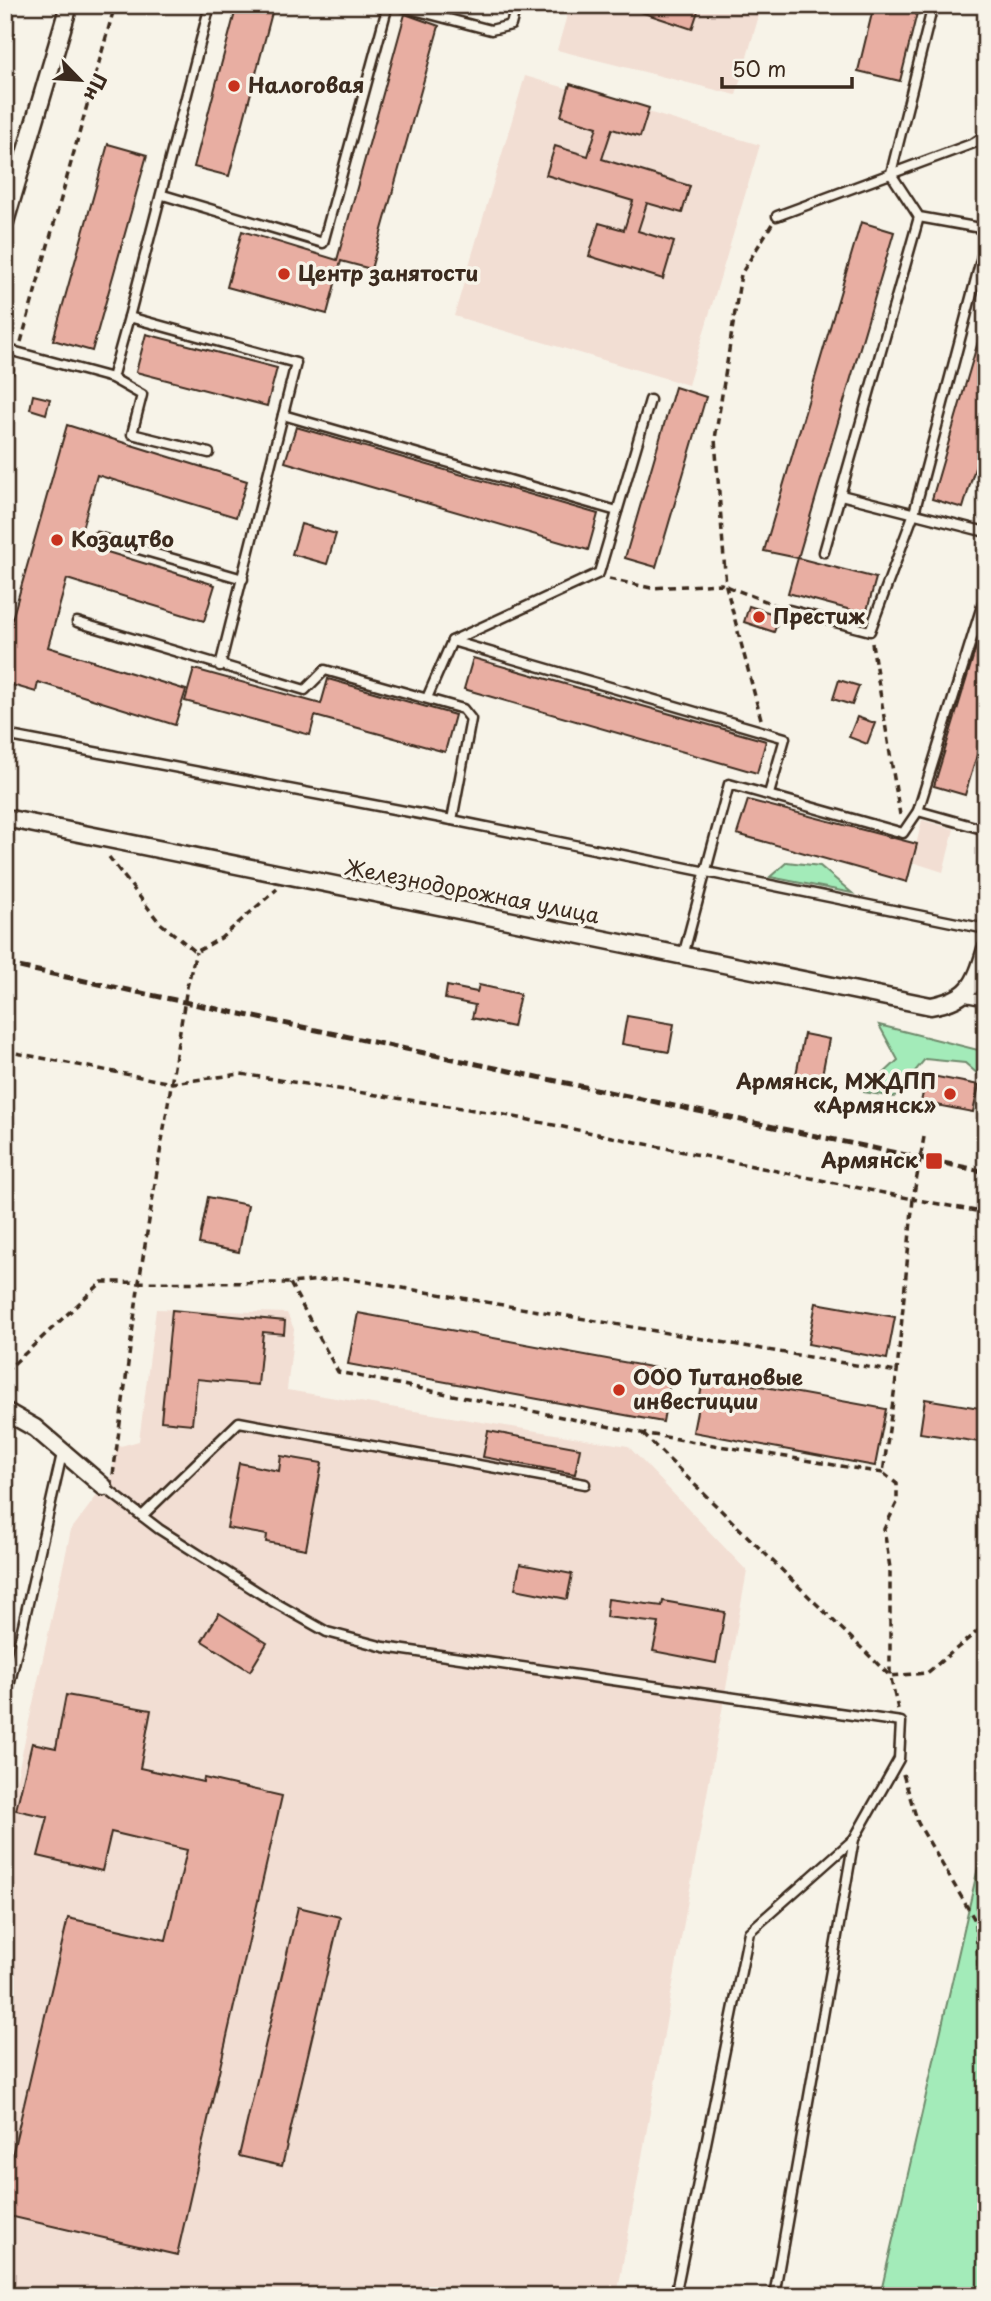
<svg xmlns="http://www.w3.org/2000/svg" width="991" height="2301" viewBox="0 0 991 2301" font-family="'Playpen Sans',sans-serif">
	<style>
		.built { fill: #f2ded3 }
		.green { fill: #a3ebb9; stroke: #6f8a6c; stroke-width: 2 }
		.building { fill: #e8aea2; stroke: #3b2a1e; stroke-width: 2 }
		.lines { fill: none; stroke-linecap: round; stroke-linejoin: round }
		.lane-casing { stroke: #3b2a1e; stroke-width: 13 }
		.street-casing { stroke: #3b2a1e; stroke-width: 21 }
		.path { stroke: #3b2a1e; stroke-width: 3.5; stroke-dasharray: 7 5; stroke-linecap: butt }
		.lane { stroke: #f7f3e8; stroke-width: 8 }
		.street { stroke: #f7f3e8; stroke-width: 16 }
		.rail { stroke: #3b2a1e; stroke-width: 5; stroke-dasharray: 10 5; stroke-linecap: butt }
		.poi-dot { fill: #c8321e; stroke: #f7f3e8; stroke-width: 2.5 }
		.labels { text-anchor: middle; stroke-width: 7; stroke-linejoin: round; paint-order: stroke }
		.poi-label { font-size: 21px; font-weight: bold; fill: #3b2a1e; stroke: #f7f3e8; text-anchor: start }
		.street-label { font-size: 21px; fill: #3b2a1e; stroke: #f7f3e8 }
	</style>
	<rect width="100%" height="100%" fill="#f7f3e8"/>
	<filter id="ink" filterUnits="userSpaceOnUse"><feTurbulence type="fractalNoise" baseFrequency=".0143" numOctaves="2"/><feDisplacementMap in="SourceGraphic" scale="14" xChannelSelector="R" yChannelSelector="G"/><feConvolveMatrix kernelMatrix="1 2 1 2 8 2 1 2 1" color-interpolation-filters="sRGB"/></filter>
	<g filter="url(#ink)">
		<g class="built">
			<polygon points="570,5 762,5 736,95 557,50"/>
			<polygon points="525,76 760,145 688,385 454,316"/>
			<polygon points="922,820 954,829 943,872 912,862"/>
			<polygon points="156,1309 287,1313 294,1329 287,1390 628,1446 747,1571 617,2296 5,2296 5,1831 71,1530 111,1477 117,1447 139,1441"/>
		</g>
		<g class="green">
			<polygon points="787,862 820,866 852,893 770,877"/>
			<polygon points="879,1025 986,1052 986,1059 982,1059 986,1081 965,1063 925,1059 894,1097 864,1092 898,1060"/>
			<polygon points="986,1833 986,2296 880,2296"/>
		</g>
		<g class="building">
			<polygon points="237,5 274,5 229,176 194,167"/>
			<polygon points="630,5 700,5 692,29 629,8"/>
			<polygon points="874,5 919,5 900,81 858,71"/>
			<polygon points="405,14 439,26 371,269 341,261 327,314 227,287 242,231 337,260"/>
			<polygon points="570,84 649,108 640,137 612,129 602,159 690,186 682,213 647,203 638,231 674,242 663,279 589,256 599,223 624,230 633,201 546,175 555,146 588,156 597,127 561,116"/>
			<polygon points="108,144 147,155 92,351 53,340"/>
			<polygon points="861,222 894,232 798,558 764,551"/>
			<polygon points="982,328 986,328 986,431 963,508 932,499"/>
			<polygon points="146,334 277,368 267,406 136,372"/>
			<polygon points="675,387 706,397 656,567 625,558"/>
			<polygon points="33,395 50,399 46,414 30,409"/>
			<polygon points="67,425 247,481 236,517 97,475 78,543 215,585 204,621 67,579 48,647 186,690 175,725 38,682 36,692 5,683 5,644"/>
			<polygon points="296,427 598,514 588,550 285,462"/>
			<polygon points="301,524 336,534 327,564 292,554"/>
			<polygon points="798,558 876,578 866,614 788,593"/>
			<polygon points="749,606 780,616 774,632 744,622"/>
			<polygon points="984,621 986,725 965,795 934,786"/>
			<polygon points="473,658 766,741 757,773 464,689"/>
			<polygon points="194,669 321,704 328,679 455,715 445,752 315,716 310,735 185,701"/>
			<polygon points="839,680 859,686 852,705 833,699"/>
			<polygon points="857,717 875,723 867,744 849,737"/>
			<polygon points="748,800 917,844 907,882 737,834"/>
			<polygon points="479,985 520,994 513,1027 472,1018 475,1005 445,999 447,986 477,992"/>
			<polygon points="627,1016 674,1024 669,1052 622,1044"/>
			<polygon points="804,1034 829,1039 821,1080 796,1075"/>
			<polygon points="927,1075 979,1085 973,1112 921,1102"/>
			<polygon points="208,1197 248,1205 239,1252 199,1244"/>
			<polygon points="816,1303 895,1317 887,1359 808,1344"/>
			<polygon points="172,1310 285,1321 284,1334 263,1332 258,1385 197,1379 192,1424 161,1421"/>
			<polygon points="358,1313 672,1371 663,1422 348,1364"/>
			<polygon points="704,1376 886,1409 875,1466 693,1432"/>
			<polygon points="925,1399 986,1409 986,1443 920,1433"/>
			<polygon points="488,1431 580,1448 575,1474 483,1457"/>
			<polygon points="281,1456 322,1463 306,1549 266,1542 267,1535 227,1528 239,1463 279,1471"/>
			<polygon points="520,1564 572,1574 567,1599 515,1589"/>
			<polygon points="608,1599 662,1606 663,1601 725,1612 716,1663 653,1651 659,1623 606,1617"/>
			<polygon points="219,1613 267,1643 250,1671 202,1641"/>
			<polygon points="66,1695 151,1710 140,1768 203,1782 204,1778 282,1796 177,2255 5,2215 5,2185 68,1918 166,1940 187,1850 111,1832 102,1871 38,1856 48,1817 16,1810 32,1743 56,1748"/>
			<polygon points="298,1907 340,1917 282,2166 239,2156"/>
		</g>
		<g class="lines">
			<defs>
				<g id="lane">
					<polyline points="395,5 491,30 511,25 516,5"/>
					<polyline points="986,96 986,109"/>
					<polyline points="891,173 933,5"/>
					<polyline points="891,174 919,217 986,229"/>
					<polyline points="163,195 323,243 388,5"/>
					<polyline points="777,216 974,143 986,135"/>
					<polyline points="129,317 210,5"/>
					<polyline points="5,349 112,378 129,317 296,363 220,666"/>
					<polyline points="112,378 142,395 132,434 209,453"/>
					<polyline points="283,415 617,511"/>
					<polyline points="841,495 986,532"/>
					<polyline points="97,537 243,579"/>
					<polyline points="824,552 919,217"/>
					<polyline points="789,610 870,631 914,513 986,241"/>
					<polyline points="77,622 305,690 325,670 463,709 471,719 452,820"/>
					<polyline points="452,641 599,573 650,400"/>
					<polyline points="427,698 452,641 785,738 769,794"/>
					<polyline points="5,735 452,820 986,929"/>
					<polyline points="918,811 986,593"/>
					<polyline points="683,956 729,784 903,833 918,811 986,830"/>
					<polyline points="961,996 986,1001"/>
					<polyline points="104,1487 159,1529 272,1601 327,1632 384,1647 901,1722 899,1759 854,1839 774,2296"/>
					<polyline points="142,1516 239,1422 585,1484"/>
					<polyline points="5,1704 62,1454"/>
					<polyline points="675,2296 749,1932 854,1839"/>
				</g>
				<g id="street">
					<polyline points="5,222 69,5"/>
					<path d="M5,818L931,1006C970,999 975,985 986,949"/>
					<polyline points="5,1411 35,1428 104,1487"/>
				</g>
			</defs>
			<use href="#lane" class="lane-casing"/>
			<use href="#street" class="street-casing"/>
			<g class="path">
				<polyline points="21,342 115,5"/>
				<polyline points="5,398 15,363"/>
				<polyline points="609,579 651,588 721,584 778,606"/>
				<polyline points="872,643 900,815"/>
				<polyline points="761,719 726,586 715,439 741,274 772,224"/>
				<polyline points="109,857 159,922 196,952 221,938 277,889"/>
				<polyline points="5,1051 172,1083 241,1074 500,1114 913,1199 897,1372 883,1473 897,1484 897,1503 884,1529 890,1568 890,1676 898,1709"/>
				<polyline points="924,1137 913,1199 986,1213"/>
				<polyline points="5,1372 102,1282 290,1283"/>
				<polyline points="643,1434 890,1676 927,1673 986,1624"/>
				<polyline points="883,1473 641,1433 338,1372 290,1283 344,1278 897,1372"/>
				<polyline points="113,1475 139,1282 187,987 196,952"/>
				<polyline points="903,1774 918,1823 976,1922 981,2025 986,2040"/>
			</g>
			<use href="#lane" class="lane"/>
			<use href="#street" class="street"/>
			<polyline class="rail" points="5,964 986,1172"/>
		</g>
	</g>
	<g class="poi-dot">
		<circle cx="234" cy="86" r="7"/>
		<circle cx="284" cy="274" r="7"/>
		<circle cx="57" cy="540" r="7"/>
		<circle cx="759" cy="617" r="7"/>
		<circle cx="950" cy="1094" r="7"/>
		<rect x="925" y="1152" width="18" height="18" rx="3.5"/>
		<circle cx="619" cy="1390" r="7"/>
	</g>
	<g class="labels">
		<g class="poi-label">
			<text x="248" y="93">Налоговая</text>
			<text x="298" y="281">Центр занятости</text>
			<text x="71" y="547">Козацтво</text>
			<text x="773" y="624">Престиж</text>
			<text x="936" y="1089" text-anchor="end">Армянск, МЖДПП<tspan x="936" dy="24">«Армянск»</tspan></text>
			<text x="918" y="1168" text-anchor="end">Армянск</text>
			<text x="633" y="1385">ООО Титановые<tspan x="633" dy="24">инвестиции</tspan></text>
		</g>
		<g class="street-label">
			<text transform="translate(472 892) rotate(11)" y="7">Железнодорожная улица</text>
		</g>
	</g>
	<rect width="991" height="2301" fill="none" stroke="#f7f3e8" stroke-width="28"/>
	<rect x="14" y="14" width="963" height="2273" fill="none" stroke="#3b2a1e" stroke-width="2.5" filter="url(#ink)"/>
	<g transform="translate(80 80) rotate(115)" stroke="#f7f3e8" stroke-width="5" paint-order="stroke">
	<path d="M0-5L12 26L0 18L-12 26Z" fill="#3b2a1e"/>
	<text y="-10" font-size="19" font-weight="bold" text-anchor="middle" fill="#3b2a1e">Пн</text>
	</g>
	<path d="M722 77v10h130v-10" fill="none" stroke="#3b2a1e" stroke-width="3.5"/>
	<text x="732" y="77" font-size="21" fill="#3b2a1e" stroke="#f7f3e8" stroke-width="5" paint-order="stroke">50 m</text>
</svg>
